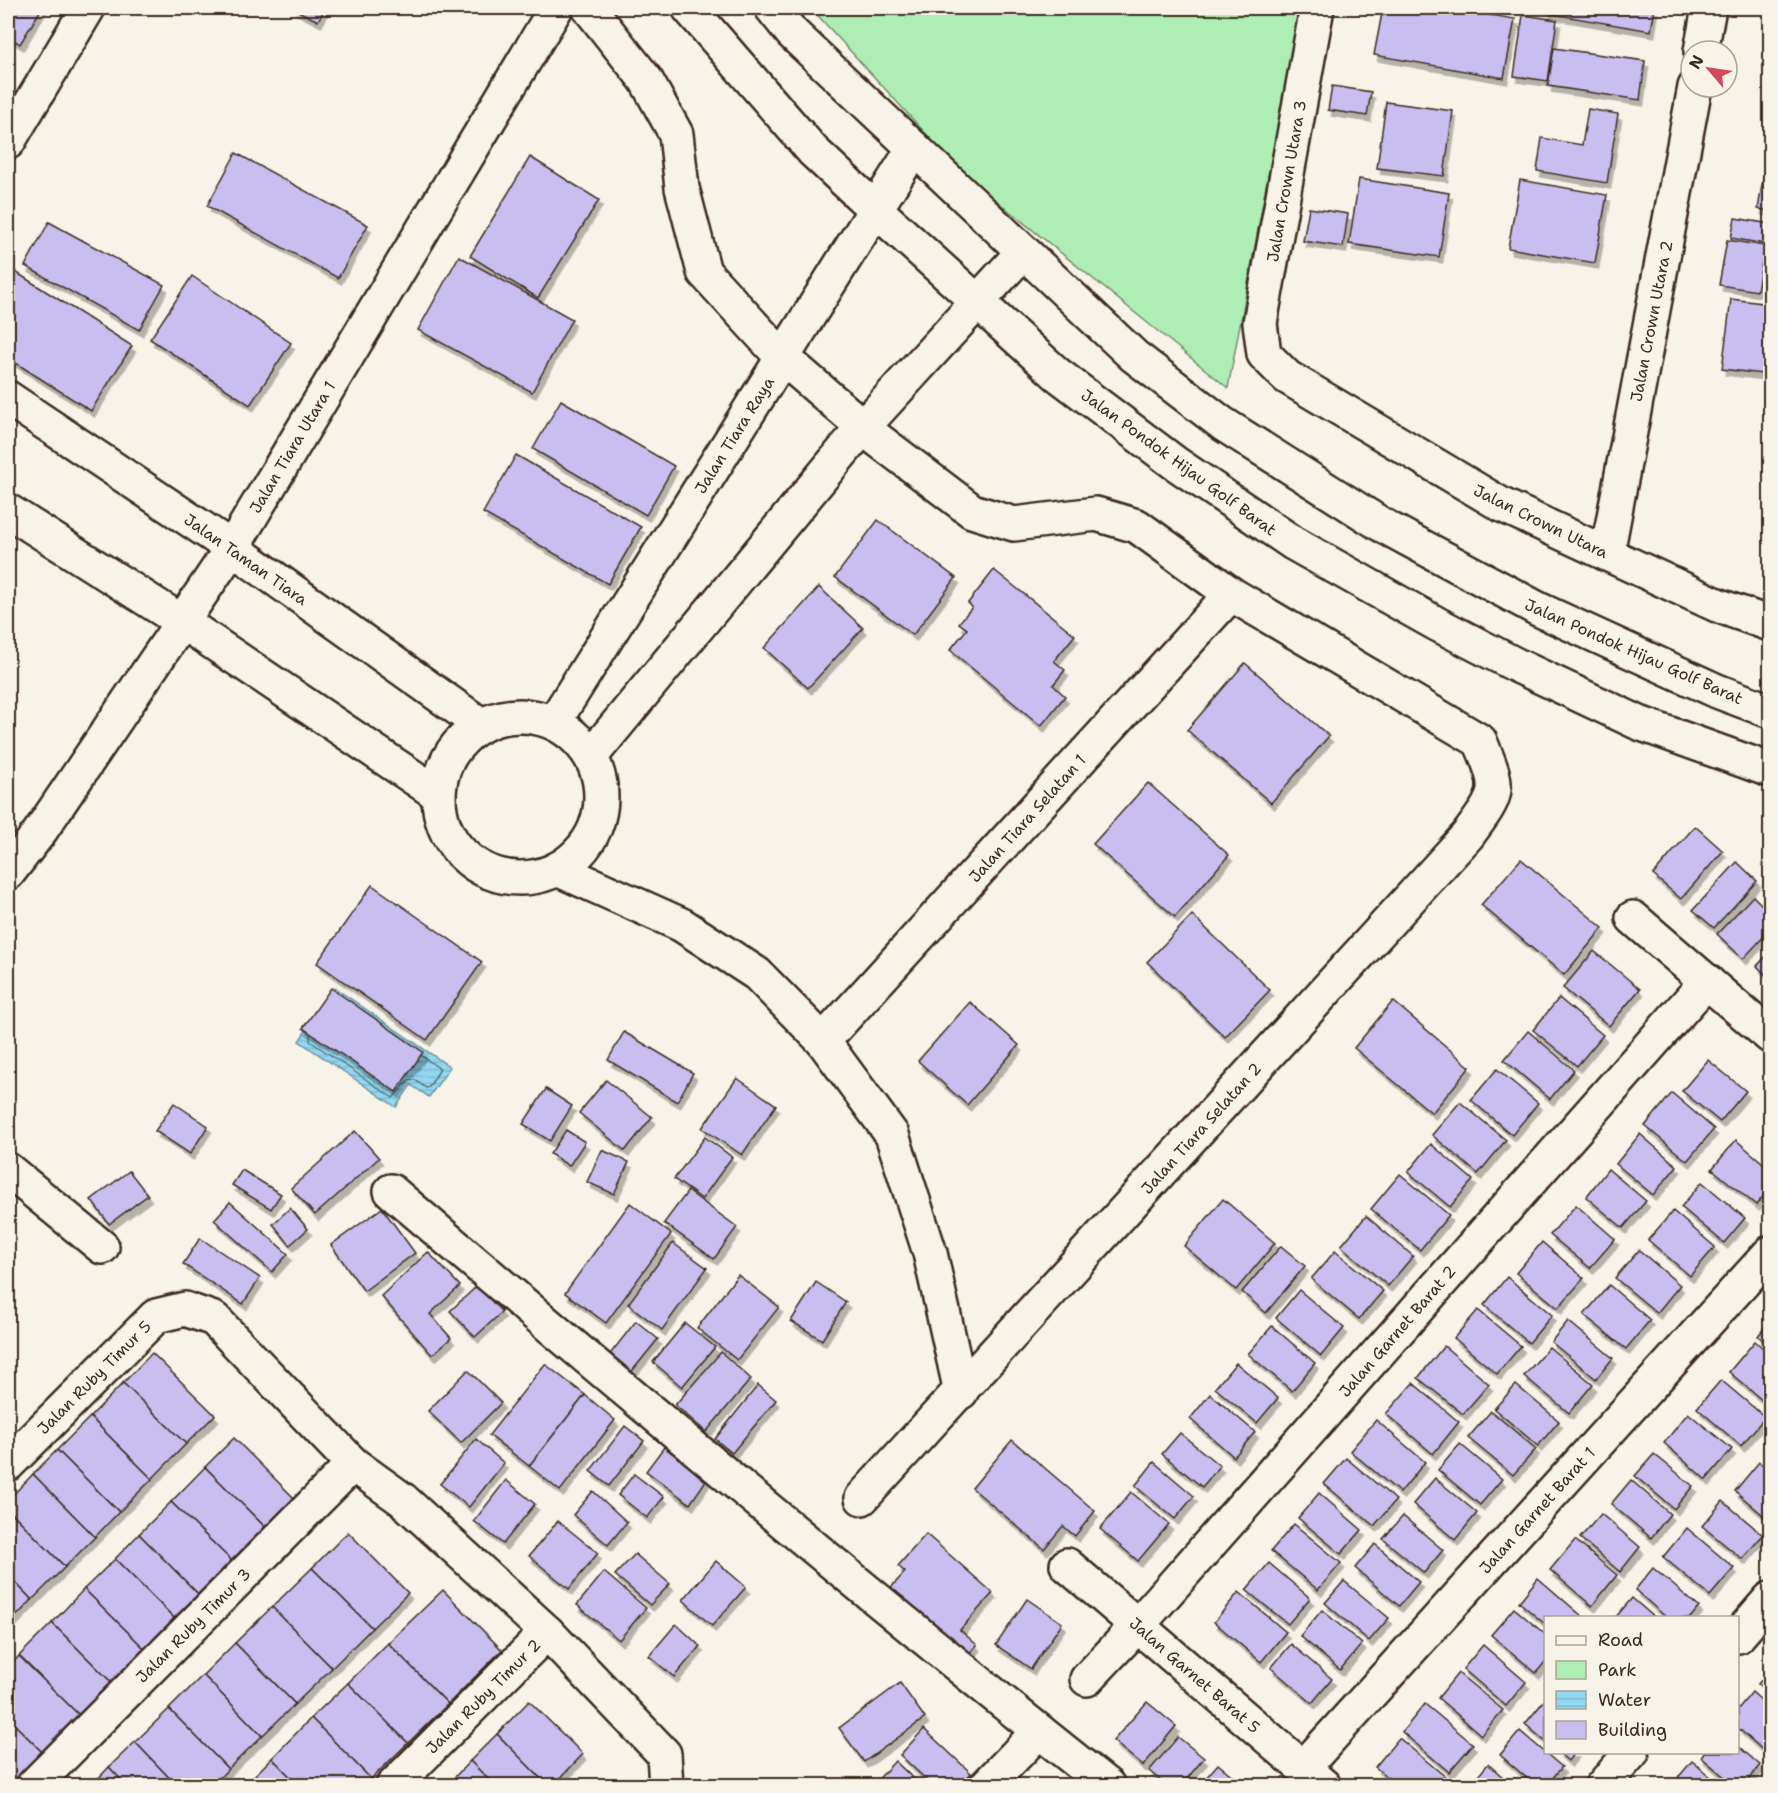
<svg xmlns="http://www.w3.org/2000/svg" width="1778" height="1793" viewBox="0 0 1778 1793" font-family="'Shantell Sans',sans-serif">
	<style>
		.green { fill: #aeeeb5; stroke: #748c6a; stroke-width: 1.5 }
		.water { fill: url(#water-rules); stroke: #6f929e; stroke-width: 1.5 }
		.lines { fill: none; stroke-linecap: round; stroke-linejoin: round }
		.shore { stroke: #5d7073; stroke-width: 1.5 }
		.building { fill: #c8bef0; stroke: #3b2a1e; stroke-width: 1.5; filter: url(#shadow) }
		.minor-casing { stroke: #3b2a1e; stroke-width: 38 }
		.tertiary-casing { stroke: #3b2a1e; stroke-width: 38 }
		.minor { stroke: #f7f3e8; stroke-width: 33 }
		.tertiary { stroke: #f7f3e8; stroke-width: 33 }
		.labels { text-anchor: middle; stroke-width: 4.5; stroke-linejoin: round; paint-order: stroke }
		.street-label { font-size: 16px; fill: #3b2a1e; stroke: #f7f3e8 }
	</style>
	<defs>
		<pattern id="water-rules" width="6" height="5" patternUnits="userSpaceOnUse" patternTransform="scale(1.5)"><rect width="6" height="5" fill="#91d8f3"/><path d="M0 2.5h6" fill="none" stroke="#7ebad0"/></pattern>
		<filter id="shadow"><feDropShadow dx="3.5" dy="6" stdDeviation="0" flood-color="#0004"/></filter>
	</defs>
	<rect width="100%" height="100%" fill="#f7f3e8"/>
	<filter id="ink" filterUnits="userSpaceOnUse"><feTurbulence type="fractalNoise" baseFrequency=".0167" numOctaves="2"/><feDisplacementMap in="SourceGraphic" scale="12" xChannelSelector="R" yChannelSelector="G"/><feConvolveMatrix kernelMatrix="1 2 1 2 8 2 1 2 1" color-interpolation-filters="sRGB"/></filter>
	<g filter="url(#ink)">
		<polygon class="green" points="811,8 1300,8 1228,388 961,172"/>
		<polygon class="water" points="335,988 450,1067 429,1097 411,1085 396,1107 299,1041"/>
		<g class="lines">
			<polyline class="shore" points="310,1035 310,1041 393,1098 409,1080 415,1080 426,1088 429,1087 440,1069 422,1056"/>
		</g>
		<g class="building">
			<polygon points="8,8 42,8 20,44 8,36"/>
			<polygon points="292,8 325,8 318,21"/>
			<polygon points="1383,8 1448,8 1515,19 1504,78 1374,55"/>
			<polygon points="1547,8 1655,8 1651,31 1546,13"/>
			<polygon points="1523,15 1557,20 1548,81 1514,76"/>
			<polygon points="1554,48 1645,61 1640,100 1548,86"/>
			<polygon points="1332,86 1371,92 1367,116 1328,110"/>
			<polygon points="1386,102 1453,111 1444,176 1377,168"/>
			<polygon points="1588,109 1618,114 1607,183 1537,171 1542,138 1582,145"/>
			<polygon points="1768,149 1770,149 1770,211 1758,209"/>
			<polygon points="236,153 368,225 338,278 207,206"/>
			<polygon points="530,157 599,200 538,298 470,256"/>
			<polygon points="1359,179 1449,193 1439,257 1349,244"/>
			<polygon points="1520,180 1607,195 1595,263 1508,248"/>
			<polygon points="1309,208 1348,214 1343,247 1303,241"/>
			<polygon points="1735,218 1770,224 1770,245 1731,238"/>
			<polygon points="49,222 164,285 139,330 25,266"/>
			<polygon points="1727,240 1765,246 1757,291 1719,285"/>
			<polygon points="459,256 572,319 532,392 418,330"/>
			<polygon points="14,271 132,346 91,411 8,358 8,281"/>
			<polygon points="192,276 291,343 250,405 150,339"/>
			<polygon points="1731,299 1770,304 1770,375 1722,369"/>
			<polygon points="561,400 674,466 646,515 533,449"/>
			<polygon points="516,455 641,527 608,584 483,513"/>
			<polygon points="878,520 956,578 913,635 835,577"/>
			<polygon points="994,570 1075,635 1054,661 1065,670 1053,685 1065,696 1041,726 950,650 967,629 959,623 972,607 968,603"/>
			<polygon points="819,587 863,628 808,688 764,648"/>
			<polygon points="1245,663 1329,736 1271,803 1187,730"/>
			<polygon points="1148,783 1229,855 1175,917 1093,844"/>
			<polygon points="1695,826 1723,851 1681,899 1653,875"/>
			<polygon points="1521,859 1603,928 1564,975 1481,905"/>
			<polygon points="1737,862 1757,881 1714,928 1693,910"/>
			<polygon points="372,885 482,962 427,1040 317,963"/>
			<polygon points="1753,896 1770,913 1770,930 1743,959 1717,934"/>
			<polygon points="1192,915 1270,990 1225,1037 1147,962"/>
			<polygon points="1594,951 1640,989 1609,1026 1563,988"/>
			<polygon points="1770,952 1770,979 1757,966"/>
			<polygon points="331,988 423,1052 396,1092 303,1028"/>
			<polygon points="1559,998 1603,1035 1577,1066 1533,1030"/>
			<polygon points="1393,1001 1470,1067 1432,1113 1354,1048"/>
			<polygon points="970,1002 1019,1045 967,1105 918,1061"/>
			<polygon points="1528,1031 1574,1070 1550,1099 1504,1060"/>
			<polygon points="624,1032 693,1073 677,1102 608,1060"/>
			<polygon points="1708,1060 1746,1091 1720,1122 1682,1091"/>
			<polygon points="1497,1069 1538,1103 1512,1135 1471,1100"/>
			<polygon points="737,1078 776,1105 742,1155 702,1128"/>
			<polygon points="606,1080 652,1117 625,1151 579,1113"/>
			<polygon points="546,1089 572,1106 550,1141 523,1124"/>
			<polygon points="1672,1093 1714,1129 1687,1161 1645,1126"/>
			<polygon points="1460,1102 1506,1140 1478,1174 1432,1135"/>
			<polygon points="174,1103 208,1126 190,1154 155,1131"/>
			<polygon points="566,1130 585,1142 569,1166 550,1154"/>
			<polygon points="355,1131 379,1158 315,1215 291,1188"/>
			<polygon points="1640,1134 1677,1166 1653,1195 1616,1164"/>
			<polygon points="705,1137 732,1157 702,1199 674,1179"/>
			<polygon points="1736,1140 1770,1169 1770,1188 1756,1205 1712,1169"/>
			<polygon points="1431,1144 1473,1180 1450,1207 1408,1172"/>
			<polygon points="602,1150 629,1162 614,1194 587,1182"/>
			<polygon points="1608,1169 1646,1201 1623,1228 1586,1197"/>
			<polygon points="242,1170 281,1194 271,1209 232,1185"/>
			<polygon points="129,1171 148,1195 109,1224 91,1200"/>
			<polygon points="1400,1174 1449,1215 1420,1250 1371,1209"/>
			<polygon points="1702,1182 1745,1218 1724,1243 1681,1207"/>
			<polygon points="688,1191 737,1227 714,1259 664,1223"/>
			<polygon points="1223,1199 1275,1243 1236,1290 1184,1246"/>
			<polygon points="230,1202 288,1254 272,1272 214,1220"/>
			<polygon points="630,1203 671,1234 606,1323 565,1293"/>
			<polygon points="1576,1205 1615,1239 1590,1268 1550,1235"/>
			<polygon points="290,1208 308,1229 290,1245 273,1224"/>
			<polygon points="382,1208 415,1253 364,1291 331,1245"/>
			<polygon points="1673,1211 1715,1247 1690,1276 1648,1240"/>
			<polygon points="1366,1216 1413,1256 1388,1286 1341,1246"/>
			<polygon points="200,1238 260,1278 243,1304 183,1264"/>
			<polygon points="1542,1242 1584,1278 1558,1308 1516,1273"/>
			<polygon points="673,1243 707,1268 662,1330 628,1304"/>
			<polygon points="1281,1246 1305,1266 1266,1313 1242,1292"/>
			<polygon points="1639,1250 1680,1285 1657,1313 1615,1278"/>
			<polygon points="1335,1251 1383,1291 1359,1319 1311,1279"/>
			<polygon points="428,1252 460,1286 430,1314 451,1338 432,1355 381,1296"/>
			<polygon points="738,1275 779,1307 737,1360 697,1328"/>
			<polygon points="1507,1277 1552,1315 1529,1343 1484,1305"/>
			<polygon points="816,1282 846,1302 822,1340 791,1321"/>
			<polygon points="1609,1285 1650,1320 1626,1349 1584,1315"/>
			<polygon points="477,1286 502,1312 475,1337 450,1311"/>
			<polygon points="1299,1290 1344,1328 1321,1356 1276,1318"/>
			<polygon points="1478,1310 1521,1346 1497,1374 1454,1338"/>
			<polygon points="636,1321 658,1339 629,1375 607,1358"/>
			<polygon points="1568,1321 1613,1358 1596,1379 1551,1342"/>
			<polygon points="1770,1321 1770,1347 1758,1336"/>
			<polygon points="685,1323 715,1347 682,1387 653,1362"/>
			<polygon points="1272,1326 1315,1363 1292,1391 1248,1354"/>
			<polygon points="1755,1341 1770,1354 1770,1407 1729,1372"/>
			<polygon points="1444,1346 1489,1384 1463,1414 1418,1378"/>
			<polygon points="1549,1347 1593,1384 1569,1413 1524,1376"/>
			<polygon points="721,1352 751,1379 706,1432 675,1405"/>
			<polygon points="152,1353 215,1415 186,1444 123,1383"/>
			<polygon points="1236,1363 1278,1398 1257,1423 1215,1388"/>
			<polygon points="545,1364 585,1395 529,1466 489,1435"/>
			<polygon points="468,1370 501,1403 461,1443 428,1411"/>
			<polygon points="1721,1380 1765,1417 1741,1446 1697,1408"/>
			<polygon points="123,1383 186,1444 152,1479 90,1417"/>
			<polygon points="1413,1383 1459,1422 1433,1454 1386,1414"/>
			<polygon points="758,1385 776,1400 732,1453 715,1439"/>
			<polygon points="1516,1385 1559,1421 1538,1446 1494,1409"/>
			<polygon points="1210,1394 1255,1432 1234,1457 1190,1419"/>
			<polygon points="585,1395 615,1420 560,1491 529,1466"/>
			<polygon points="1491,1411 1536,1449 1513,1475 1468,1438"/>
			<polygon points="1688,1413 1732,1449 1706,1480 1664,1443"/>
			<polygon points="90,1417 152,1479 119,1512 57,1450"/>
			<polygon points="1376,1420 1425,1462 1400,1493 1350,1451"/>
			<polygon points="625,1426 644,1441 609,1486 590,1471"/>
			<polygon points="1180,1433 1220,1466 1202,1487 1162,1454"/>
			<polygon points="234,1438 296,1500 267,1529 205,1467"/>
			<polygon points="476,1439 504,1463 469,1507 440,1484"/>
			<polygon points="1012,1440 1095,1511 1075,1536 1063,1526 1044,1549 972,1488"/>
			<polygon points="1460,1444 1502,1479 1480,1505 1438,1470"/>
			<polygon points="664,1447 707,1479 690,1504 646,1471"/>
			<polygon points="57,1450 119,1512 95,1537 33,1474"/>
			<polygon points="1654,1454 1693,1486 1674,1509 1635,1476"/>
			<polygon points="1346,1458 1396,1500 1374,1526 1324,1484"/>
			<polygon points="1154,1462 1194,1496 1175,1519 1135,1486"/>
			<polygon points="1759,1462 1770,1472 1770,1521 1735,1491"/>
			<polygon points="205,1467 267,1529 234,1563 171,1502"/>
			<polygon points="33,1474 95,1537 65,1567 8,1509 8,1500"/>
			<polygon points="634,1474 664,1497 647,1518 618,1495"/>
			<polygon points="1435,1478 1477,1513 1455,1540 1413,1504"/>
			<polygon points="506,1480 535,1504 503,1544 474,1521"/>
			<polygon points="1631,1480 1670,1514 1651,1538 1611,1504"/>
			<polygon points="593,1491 627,1522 608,1545 573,1515"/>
			<polygon points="1131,1492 1169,1524 1138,1561 1100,1529"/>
			<polygon points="1319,1493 1362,1530 1341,1554 1298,1518"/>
			<polygon points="1723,1501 1763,1535 1742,1559 1702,1526"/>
			<polygon points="171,1502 234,1563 201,1597 139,1534"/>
			<polygon points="8,1509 65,1567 32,1600 8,1575"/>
			<polygon points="1601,1514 1640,1547 1620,1572 1580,1538"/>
			<polygon points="1403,1516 1443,1550 1424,1573 1383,1539"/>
			<polygon points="558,1521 598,1553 569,1589 529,1556"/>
			<polygon points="1294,1524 1341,1563 1318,1590 1271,1551"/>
			<polygon points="1687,1528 1734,1568 1710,1596 1663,1557"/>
			<polygon points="348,1532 408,1593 372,1628 312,1568"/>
			<polygon points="139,1534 201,1597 177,1621 115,1559"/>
			<polygon points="926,1534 993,1593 960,1630 977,1645 964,1659 887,1592 905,1572 898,1566"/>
			<polygon points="1575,1540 1617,1575 1592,1606 1550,1570"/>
			<polygon points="1375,1544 1419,1582 1399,1606 1355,1568"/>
			<polygon points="635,1554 670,1584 650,1605 615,1575"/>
			<polygon points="115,1559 177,1621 147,1651 84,1589"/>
			<polygon points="716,1561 746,1587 712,1626 683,1600"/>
			<polygon points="1269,1563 1310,1598 1288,1624 1246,1590"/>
			<polygon points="312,1568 372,1628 332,1668 272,1607"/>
			<polygon points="1653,1568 1699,1607 1690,1618 1667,1618 1635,1590"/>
			<polygon points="604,1572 646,1608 619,1640 577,1605"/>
			<polygon points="8,1575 32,1600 8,1625"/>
			<polygon points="1538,1578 1583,1617 1582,1618 1546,1618 1546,1625 1519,1602"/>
			<polygon points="1344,1581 1389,1618 1369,1641 1325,1603"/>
			<polygon points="84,1589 147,1651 114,1685 52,1623"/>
			<polygon points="443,1590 502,1650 448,1704 388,1643"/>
			<polygon points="1239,1592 1286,1632 1261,1662 1214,1622"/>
			<polygon points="1632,1598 1655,1618 1615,1618"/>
			<polygon points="1027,1599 1062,1623 1031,1669 996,1645"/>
			<polygon points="272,1607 332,1668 295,1704 235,1643"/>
			<polygon points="1514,1608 1546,1635 1546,1661 1536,1673 1491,1635"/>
			<polygon points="1322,1610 1362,1644 1340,1670 1300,1636"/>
			<polygon points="52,1623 114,1685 82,1718 19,1656"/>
			<polygon points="676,1624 700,1646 674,1677 649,1656"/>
			<polygon points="235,1643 295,1704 262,1736 203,1675"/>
			<polygon points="388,1643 448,1704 408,1743 348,1683"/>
			<polygon points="1291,1644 1332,1679 1312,1703 1271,1668"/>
			<polygon points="1483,1645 1526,1682 1506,1706 1463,1669"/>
			<polygon points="19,1656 82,1718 45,1755 8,1718 8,1668"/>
			<polygon points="1770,1670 1770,1695 1758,1684"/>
			<polygon points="1458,1673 1503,1710 1481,1735 1438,1698"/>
			<polygon points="203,1675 262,1736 228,1769 169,1709"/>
			<polygon points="348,1683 408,1743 371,1779 311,1718"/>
			<polygon points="900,1683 925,1718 864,1762 839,1728"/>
			<polygon points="1752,1692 1770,1708 1770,1750 1767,1754 1738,1728 1738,1709"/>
			<polygon points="529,1701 583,1754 553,1786 548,1786 497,1734"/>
			<polygon points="1544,1701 1546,1702 1546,1742 1525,1724"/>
			<polygon points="1147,1702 1176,1726 1143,1766 1113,1741"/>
			<polygon points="1425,1704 1473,1744 1449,1772 1402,1732"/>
			<polygon points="169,1709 228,1769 212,1786 177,1786 135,1742"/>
			<polygon points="8,1718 45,1755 15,1786 8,1786"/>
			<polygon points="311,1718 371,1779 365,1786 299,1786 272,1758"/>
			<polygon points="924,1729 971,1773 960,1786 933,1786 900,1755"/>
			<polygon points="1520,1731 1562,1767 1546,1786 1536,1786 1500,1755"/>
			<polygon points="497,1734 548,1786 495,1786 470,1761"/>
			<polygon points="1178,1737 1204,1758 1181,1786 1167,1786 1149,1771"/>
			<polygon points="1399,1738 1447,1778 1440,1786 1397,1786 1375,1767"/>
			<polygon points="135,1742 177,1786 127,1786 109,1767"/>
			<polygon points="1738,1746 1760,1765 1744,1786 1735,1786 1701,1757 1704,1752 1738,1752"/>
			<polygon points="1558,1752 1575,1752 1568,1761"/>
			<polygon points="272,1758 299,1786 244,1786"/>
			<polygon points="470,1761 495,1786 446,1786"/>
			<polygon points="895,1761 921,1786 872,1786"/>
			<polygon points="1692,1761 1721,1786 1671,1786"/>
			<polygon points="1218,1764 1241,1783 1238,1786 1199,1786"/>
			<polygon points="1488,1764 1513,1786 1470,1786"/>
			<polygon points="109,1767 127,1786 91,1786"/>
		</g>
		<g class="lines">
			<defs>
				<g id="minor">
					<path d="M589,8L646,80L676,134L682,188L704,272L782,357L877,439L972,511L1014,524L1096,514L1137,526L1231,594L1480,741C1501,791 1500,792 1468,835L862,1498"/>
					<polyline points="1317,8 1260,323 1264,354 1287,377 1502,505 1717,605 1770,624"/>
					<polyline points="1701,51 1709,8"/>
					<polyline points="8,142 88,8"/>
					<polyline points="8,398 232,548 481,725"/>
					<polyline points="8,511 181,621 438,794"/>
					<polyline points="1607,554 1695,87"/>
					<circle cx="520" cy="797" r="81"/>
					<polyline points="554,722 914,148"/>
					<polyline points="591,756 863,427 1023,252"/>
					<polyline points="557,869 682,925 757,974 823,1041 892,1135 930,1253 961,1392"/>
					<polyline points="8,873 39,833 232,548 556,8"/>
					<polyline points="1633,918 1770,1036"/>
					<polyline points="823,1041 1231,594"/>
					<polyline points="8,1170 102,1247"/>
					<path d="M391,1191C627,1393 865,1593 1108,1786"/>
					<polyline points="8,1464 156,1316 185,1309 214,1319 353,1464 403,1500 547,1632 664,1754 666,1786"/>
					<polyline points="1067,1565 1324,1786"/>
					<polyline points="1738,1636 1770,1599"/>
					<polyline points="1087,1679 1137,1626 1707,981"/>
					<polyline points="1303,1768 1770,1253"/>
					<polyline points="33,1786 353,1464"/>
					<polyline points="393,1786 547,1632"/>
					<polyline points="986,1786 1039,1731"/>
					<polyline points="1602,1786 1632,1752"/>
				</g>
				<g id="tertiary">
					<polyline points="689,8 813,151 875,209 1057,374 1175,463 1293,543 1437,624 1518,666 1639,723 1770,770"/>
					<polyline points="772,8 792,33 1134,356 1223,424 1382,525 1538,609 1717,691 1770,711"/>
				</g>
			</defs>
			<use href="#minor" class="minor-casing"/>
			<use href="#tertiary" class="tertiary-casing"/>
			<use href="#minor" class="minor"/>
			<use href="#tertiary" class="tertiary"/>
		</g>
	</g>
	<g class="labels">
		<g class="street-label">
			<text transform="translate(1286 181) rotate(-80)" y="6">Jalan Crown Utara 3</text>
			<text transform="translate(1651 321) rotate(-79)" y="6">Jalan Crown Utara 2</text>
			<text transform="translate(734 435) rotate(-58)" y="6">Jalan Tiara Raya</text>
			<text transform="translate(292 447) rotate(-59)" y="6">Jalan Tiara Utara 1</text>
			<text transform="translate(1179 462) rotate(36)" y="6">Jalan Pondok Hijau Golf Barat</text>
			<text transform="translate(1541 521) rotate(26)" y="6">Jalan Crown Utara</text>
			<text transform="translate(246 559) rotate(35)" y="6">Jalan Taman Tiara</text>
			<text transform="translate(1634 651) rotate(24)" y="6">Jalan Pondok Hijau Golf Barat</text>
			<text transform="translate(1027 818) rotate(-48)" y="6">Jalan Tiara Selatan 1</text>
			<text transform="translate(1201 1128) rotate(-48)" y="6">Jalan Tiara Selatan 2</text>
			<text transform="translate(1397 1331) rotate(-49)" y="6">Jalan Garnet Barat 2</text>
			<text transform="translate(94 1377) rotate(-45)" y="6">Jalan Ruby Timur 5</text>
			<text transform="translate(1537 1510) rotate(-48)" y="6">Jalan Garnet Barat 1</text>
			<text transform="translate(193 1625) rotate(-45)" y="6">Jalan Ruby Timur 3</text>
			<text transform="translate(1195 1675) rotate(41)" y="6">Jalan Garnet Barat 5</text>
			<text transform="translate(483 1696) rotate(-45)" y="6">Jalan Ruby Timur 2</text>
		</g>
	</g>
	<rect width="1778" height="1793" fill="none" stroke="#f7f3e8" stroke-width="30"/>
	<rect x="15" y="15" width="1748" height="1763" fill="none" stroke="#3b2a1e" stroke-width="2" filter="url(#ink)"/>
	<rect x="1544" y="1616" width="195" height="138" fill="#f7f3e8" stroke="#aca397" stroke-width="1.5"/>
	<rect x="1556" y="1636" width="30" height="9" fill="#f7f3e8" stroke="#aca397" stroke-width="1.5"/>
	<text x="1598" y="1646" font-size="18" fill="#3b2a1e">Road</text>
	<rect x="1556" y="1661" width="30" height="18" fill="#aeeeb5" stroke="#aca397" stroke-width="1.5"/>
	<text x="1598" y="1676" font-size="18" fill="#3b2a1e">Park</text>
	<rect x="1556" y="1691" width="30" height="18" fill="url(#water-rules)" stroke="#aca397" stroke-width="1.5"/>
	<text x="1598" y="1706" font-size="18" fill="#3b2a1e">Water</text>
	<rect x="1556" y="1721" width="30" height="18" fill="#c8bef0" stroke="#aca397" stroke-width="1.5"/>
	<text x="1598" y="1736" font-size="18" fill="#3b2a1e">Building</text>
	<g transform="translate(1709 69) rotate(299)"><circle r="28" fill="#f7f3e8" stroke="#aca397" stroke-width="1.5"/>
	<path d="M0-4.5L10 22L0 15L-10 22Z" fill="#d1495b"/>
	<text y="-9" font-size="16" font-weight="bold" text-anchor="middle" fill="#3b2a1e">N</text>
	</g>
</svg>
